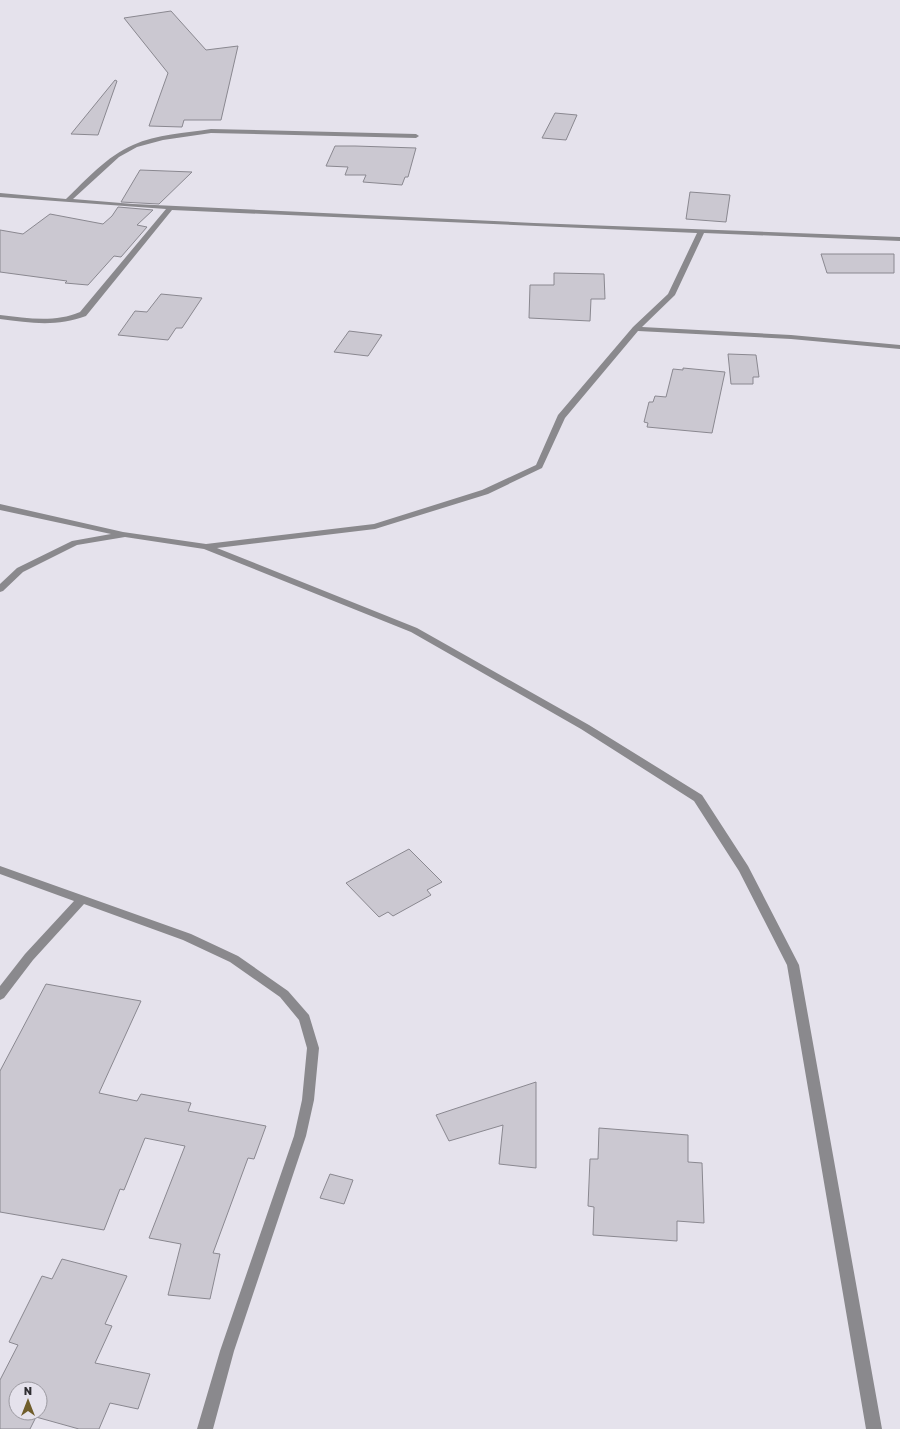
<svg xmlns="http://www.w3.org/2000/svg" width="900" height="1429" viewBox="0 0 900 1429" font-family="'Golos Text',sans-serif">
	<style>
		.building { fill: #cbc8d1; stroke: #8a8890; fill-rule: evenodd }
		.lines { fill: none; stroke-linecap: round; stroke-linejoin: round }
		.minor { fill: #8a898d; fill-rule: evenodd }
	</style>
	<rect width="100%" height="100%" fill="#e5e2ec"/>
	<g class="building">
		<polygon points="171,11 206,50 238,46 221,120 184,120 182,127 149,126 168,73 124,18"/>
		<polygon points="115,80 117,81 98,135 71,134"/>
		<polygon points="555,113 577,115 566,140 542,138"/>
		<polygon points="335,146 355,146 416,148 408,177 405,177 402,185 363,182 366,175 345,175 348,167 326,166"/>
		<polygon points="140,170 192,172 159,204 121,202"/>
		<polygon points="690,192 730,195 726,222 686,219"/>
		<polygon points="118,207 153,210 137,225 147,227 121,257 114,256 88,285 65,283 67,281 0,272 0,230 23,234 50,214 103,224 112,216"/>
		<polygon points="821,254 894,254 894,273 827,273"/>
		<polygon points="554,273 604,274 605,299 591,299 590,321 529,318 530,285 554,285"/>
		<polygon points="161,294 202,298 182,328 176,328 168,340 118,335 135,311 147,312"/>
		<polygon points="349,331 382,335 368,356 334,352"/>
		<polygon points="728,354 756,355 759,377 753,377 753,384 731,384"/>
		<polygon points="683,368 725,372 712,433 647,427 648,423 644,422 649,402 653,402 655,396 666,397 673,369 683,370"/>
		<polygon points="409,849 442,882 427,890 431,895 393,916 388,912 379,917 346,883"/>
		<polygon points="46,984 141,1001 99,1093 137,1101 141,1094 191,1103 188,1111 266,1126 254,1159 248,1158 213,1253 220,1254 210,1299 168,1295 181,1244 149,1238 185,1146 145,1138 124,1190 120,1189 104,1230 0,1212 0,1071"/>
		<polygon points="536,1082 536,1168 499,1164 503,1125 449,1141 436,1115"/>
		<polygon points="599,1128 688,1135 688,1162 702,1163 704,1223 677,1221 677,1241 593,1235 594,1207 588,1206 590,1159 598,1159"/>
		<polygon points="330,1174 353,1180 344,1204 320,1198"/>
		<path d="M62,1259L127,1276L105,1324L112,1326L95,1363L150,1374L138,1409L110,1403L99,1429H79L36,1417L30,1429H0V1380L18,1345L9,1342L42,1276L52,1279ZM16,1389H40V1413H16Z"/>
	</g>
	<g class="lines">
		<g class="minor">
			<path d="M211,129L416,134L419,136L416,138L211,133L163,140L137,147L119,157L73,199L133,204L534,223L900,237V241L704,233L675,295L642,327L791,335L900,345V349L791,339L638,331L565,418L542,468L488,494L375,529L217,548L417,628L589,725L702,795L748,866L799,965L882,1429H866L787,965L739,871L694,801L581,729L411,632L204,549L125,537L77,545L23,572L3,591L0,592V584L17,568L72,541L111,534L0,510V504L123,532L206,544L374,524L482,490L536,465L558,415L633,327L668,294L697,233L172,210L86,316C57,327 30,323 0,319V315C27,318 54,323 80,312L166,209L0,197V193L66,199C86,180 107,156 133,145C157,134 185,133 211,129Z"/>
			<polygon points="0,866 191,934 238,956 288,991 309,1015 319,1048 314,1100 306,1136 234,1351 213,1429 197,1429 220,1351 294,1136 302,1100 307,1048 299,1020 280,997 230,962 183,940 84,904 33,960 4,998 0,1000 0,986 25,954 74,901 0,874"/>
		</g>
	</g>
	<g transform="translate(28 1401)"><circle r="19" fill="#e5e2ec" stroke="#9c9aa1"/>
	<path d="M0-3L7 15L0 10L-7 15Z" fill="#6f5d2b"/>
	<text y="-6" font-size="11" font-weight="bold" text-anchor="middle" fill="#2e2d31">N</text>
	</g>
</svg>
